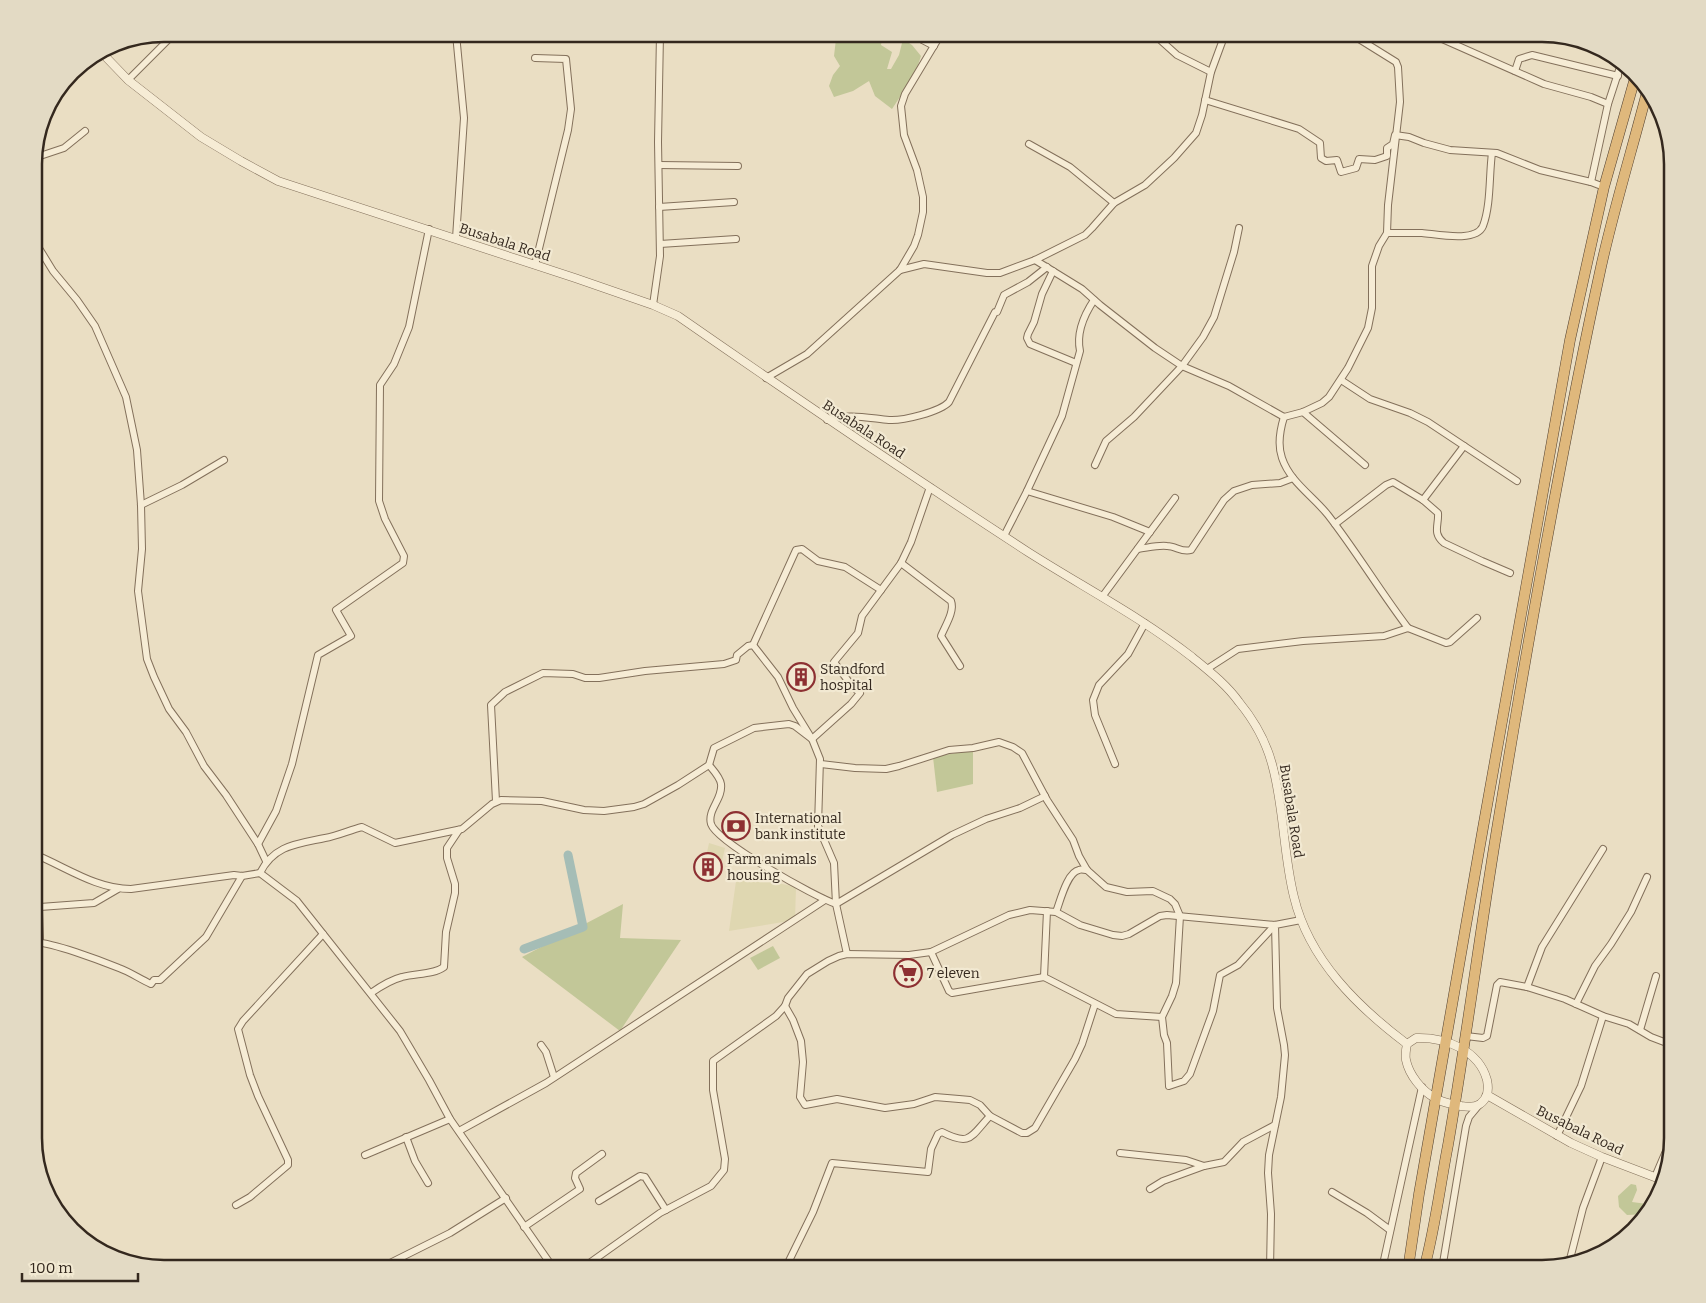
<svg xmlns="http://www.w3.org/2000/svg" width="1706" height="1303" viewBox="0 0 1706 1303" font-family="Bitter,serif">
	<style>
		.farmland { fill: #dfd7b1 }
		.green { fill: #c2c798 }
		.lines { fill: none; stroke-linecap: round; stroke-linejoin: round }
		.canal { stroke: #a5bdb6; stroke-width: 9 }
		.minor-casing { stroke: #83705b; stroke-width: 8 }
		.tertiary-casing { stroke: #83705b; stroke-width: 9 }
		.trunk-casing { stroke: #513f2f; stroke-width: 11 }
		.minor { stroke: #f6ecd5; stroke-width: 6 }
		.tertiary { stroke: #f6ecd5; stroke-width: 8 }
		.trunk { stroke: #dfb87c; stroke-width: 10 }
		.labels { text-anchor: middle; stroke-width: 4.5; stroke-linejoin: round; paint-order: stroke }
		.street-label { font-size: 14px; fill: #34281e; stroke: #f2e9d2 }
		.poi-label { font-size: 14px; fill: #34281e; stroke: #f2e9d2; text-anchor: start }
		.rim { fill: none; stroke: #34281e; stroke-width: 2.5 }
	</style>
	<rect width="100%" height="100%" fill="#eadec3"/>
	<g class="farmland">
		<polygon points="709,843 725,848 722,861 706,857"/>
		<polygon points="737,874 796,887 795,920 729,931"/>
	</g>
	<g class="green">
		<polygon points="843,34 883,34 881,45 892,52 887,69 891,69 899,55 903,39 912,45 921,56 915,74 892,109 875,96 869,81 853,91 834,97 829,86 833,75 840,66 834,56 836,39 847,35"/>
		<polygon points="973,750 973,784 937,792 933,757"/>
		<polygon points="623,904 620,938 681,940 620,1031 522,957"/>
		<polygon points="773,946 780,958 758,970 750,958"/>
		<polygon points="1631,1184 1636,1185 1637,1190 1632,1202 1647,1204 1655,1200 1647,1214 1627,1215 1619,1207 1618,1196"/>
	</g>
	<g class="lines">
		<polyline class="canal" points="524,949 583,927 568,855"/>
		<defs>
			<g id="minor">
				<polyline points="911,34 934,46"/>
				<polyline points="1148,34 1157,37 1177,55 1211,72"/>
				<polyline points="1431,34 1544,84 1591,97 1608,104"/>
				<polyline points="535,58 566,59 571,109 568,130 535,265"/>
				<polyline points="1515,71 1519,59 1532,55 1618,76"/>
				<polyline points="128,80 174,34"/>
				<polyline points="1205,100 1299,129 1320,143 1321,158 1326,161 1337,160 1341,172 1356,168 1359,159 1375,160 1387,156 1387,148 1393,144 1395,135 1409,137 1424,143 1450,150 1497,153 1540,170 1591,182 1604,187"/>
				<polyline points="1029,144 1070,167 1114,203"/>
				<polyline points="34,158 64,148 85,131"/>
				<polyline points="659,165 738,166"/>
				<polyline points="1591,182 1608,104 1622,61"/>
				<polyline points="659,207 734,202"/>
				<path d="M1387,233C1399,233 1410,233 1422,233C1436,234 1476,243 1483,226C1491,205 1489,175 1492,153"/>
				<polyline points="456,238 464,118 456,34"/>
				<polyline points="34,240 53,271 77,300 95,326 126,397 137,450 141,505 142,549 138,591 147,659 154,677 169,709 186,732 204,766 226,795 258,844 266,861"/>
				<polyline points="660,244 736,239"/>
				<polyline points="1035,260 1082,289 1100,305 1155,348 1182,366 1229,386 1284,417 1303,412 1322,403 1329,397 1348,368 1368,328 1372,308 1372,266 1379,246 1387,233 1388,205 1400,102 1398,67 1396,62 1359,39 1356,34"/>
				<polyline points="900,270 924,264 987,273 1000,273 1035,260 1085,235 1092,228 1114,203 1145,185 1174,158 1196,133 1202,115 1211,72 1225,34"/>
				<polyline points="1053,271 1042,294 1034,322 1028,334 1027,338 1030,344 1076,363"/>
				<polyline points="653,305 660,256 658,142 660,34"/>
				<polyline points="766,378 807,354 900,270 914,246 918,235 923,212 923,197 917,170 904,135 901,106 905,94 941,34"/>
				<polyline points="1341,380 1370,399 1410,413 1428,422 1517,481"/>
				<polyline points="1303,412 1365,465"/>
				<path d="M1284,417C1280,430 1277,444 1282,458C1290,482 1313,496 1328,515C1356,551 1380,591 1408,628"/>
				<path d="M827,420C847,413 868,418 889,420C902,421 940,412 949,402L995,312H997L1004,295L1028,282L1047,267"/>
				<polyline points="1095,465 1106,441 1134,417 1182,366 1203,337 1214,317 1234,252 1239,228"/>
				<path d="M1027,491L1062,416L1080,351C1076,332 1084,315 1094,300"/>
				<polyline points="1423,500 1464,446"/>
				<polyline points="141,505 182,485 224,460"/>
				<path d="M1335,524L1386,485L1393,482L1423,500L1438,513C1439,525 1432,533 1444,543L1482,561L1510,573"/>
				<polyline points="1004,536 1027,491 1113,517 1150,532"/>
				<path d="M1138,549C1147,548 1157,545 1167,546C1176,546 1182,553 1191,550L1224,500L1234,491L1252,485L1280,483L1293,478"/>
				<path d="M901,563L951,601C955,611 945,626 941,636L960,666"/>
				<polyline points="1102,597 1175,498"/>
				<polyline points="753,645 796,550 802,549 818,561 845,567 881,590"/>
				<polyline points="1207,669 1238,649 1303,641 1384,636 1408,628 1446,643 1450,642 1477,618"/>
				<polyline points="821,764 855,768 886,769 899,766 949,750 973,748 999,742 1013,747 1022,753 1047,800 1073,840 1079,856 1087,870 1106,887 1127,892 1153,891 1170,899 1175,904 1180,916 1176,983 1172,996 1162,1017 1164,1035 1167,1043 1169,1086 1184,1081 1190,1074 1213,1011 1220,975 1238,965 1275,925"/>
				<polyline points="1115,764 1095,715 1093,700 1099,685 1128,654 1145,623"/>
				<path d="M709,765C713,770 720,777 721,784C723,799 707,810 711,824C717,842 815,897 836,904L952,835L986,819L1020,808L1045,796"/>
				<polyline points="496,801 491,705 505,692 543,673 573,674 585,678 599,678 645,671 724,664 736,660 737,655 748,646 753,645 778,677 793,708 812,739 820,759 818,826 834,863 836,904 847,954"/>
				<polyline points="258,844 276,811 292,764 318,655 351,636 336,610 403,563 404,556 385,519 379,501 380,385 394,364 409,327 429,229"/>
				<path d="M34,854C66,867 96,889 131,889L234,875L242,876L260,873L297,901L400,1031L429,1080L450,1119L554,1269"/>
				<path d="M260,873C274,845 297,844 325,838C337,836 350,830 362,827L395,843L462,829L492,804L501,800L542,801L584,810L604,811L634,807L644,804L678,785L709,765L714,748L754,728L789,724L795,726L812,739L851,704L860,693L852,686L834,662L858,633L862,616L901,563L911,542L930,487"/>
				<polyline points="1047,911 1044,977 1116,1014 1162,1017"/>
				<path d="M1056,912C1060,902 1067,872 1079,870C1081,869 1084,870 1087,870"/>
				<polyline points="40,942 39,909 40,907 94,903 118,889"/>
				<path d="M34,943C47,940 104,962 119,968C130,972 140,979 151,984L154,980H160L206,937L242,876"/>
				<polyline points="931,952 949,991 952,993 1044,977"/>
				<polyline points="1527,987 1542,947 1603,849"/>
				<path d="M371,993C381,986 390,980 402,977C415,973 433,975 444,967L446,932L455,893V884L447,858V848L459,830"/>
				<polyline points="1576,1004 1595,966 1611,944 1631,912 1647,877"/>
				<polyline points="785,1006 793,1020 801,1041 803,1062 800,1097 805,1105 837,1099 885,1108 914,1104 935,1097 959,1099 970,1100 980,1105 990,1116 1022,1133 1027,1133 1035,1128 1075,1059 1082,1044 1095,1004"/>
				<polyline points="1640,1030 1656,976"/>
				<polyline points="1466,1036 1483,1038 1487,1036 1497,985 1500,982 1527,987 1565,999 1603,1016 1629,1024 1651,1037 1672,1045"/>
				<polyline points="541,1045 546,1052 554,1077"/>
				<polyline points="459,1131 546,1083 825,900"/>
				<polyline points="1557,1136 1581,1086 1603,1016"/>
				<polyline points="406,1137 415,1161 428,1183"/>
				<polyline points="1120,1153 1186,1160 1204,1166"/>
				<polyline points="365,1155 450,1119"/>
				<polyline points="1655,1177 1672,1137"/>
				<polyline points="1150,1189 1163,1181 1204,1166 1224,1162 1243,1142 1275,1125"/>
				<polyline points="1332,1192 1367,1213 1390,1230"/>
				<polyline points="599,1201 640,1176 645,1177 666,1210"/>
				<polyline points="236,1205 250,1197 288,1165 288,1160 258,1096 250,1075 238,1029 243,1021 323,934"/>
				<polyline points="524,1227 577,1191 580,1189 575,1178 576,1173 602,1154"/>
				<polyline points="1569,1263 1583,1208 1602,1157"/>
				<polyline points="381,1269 386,1265 450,1233 506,1198"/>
				<polyline points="581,1269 660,1213 711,1186 724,1170 725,1159 713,1090 713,1061 776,1016 785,1006 788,998 807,974 828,961 839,956 847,954 909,955 931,952 1009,915 1030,910 1056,912 1080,925 1113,935 1122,936 1129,934 1160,916 1167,915 1275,925"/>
				<path d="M785,1269L813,1212L832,1163L928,1172L931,1149L938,1134L942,1132C971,1147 971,1136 990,1116"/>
				<polyline points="1270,1269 1271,1214 1268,1173 1269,1155 1281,1097 1285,1055 1284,1045 1277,1008 1275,925 1301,920"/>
				<polyline points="1382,1269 1422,1087"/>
				<polyline points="1442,1269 1466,1126 1469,1117 1479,1105"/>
			</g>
			<g id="tertiary">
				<path d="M101,52L128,80L201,137L241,161L278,181L575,278L653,305L678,316C793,396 910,475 1028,552C1083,587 1141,617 1192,657C1209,671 1226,684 1239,702C1253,719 1266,742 1272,764C1284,806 1283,853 1294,897C1309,960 1358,1007 1407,1044"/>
				<path d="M1416,1038C1445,1037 1479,1050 1487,1080C1489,1089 1488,1098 1480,1104C1474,1108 1467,1107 1461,1106C1453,1104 1442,1103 1435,1098C1422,1091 1409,1075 1406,1060C1405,1055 1406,1049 1407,1044Z"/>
				<polyline points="1487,1095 1571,1143 1602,1157 1665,1181"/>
			</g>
			<g id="trunk">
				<polyline points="1408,1269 1419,1194 1483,828 1570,340 1604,187 1635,78"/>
				<path d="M1424,1269C1435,1229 1440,1186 1448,1145C1466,1042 1479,939 1496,835C1527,645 1560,456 1601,267C1614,208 1632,150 1647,92"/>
			</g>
		</defs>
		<use href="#minor" class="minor-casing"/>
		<use href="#tertiary" class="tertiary-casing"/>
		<use href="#trunk" class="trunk-casing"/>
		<use href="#minor" class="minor"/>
		<use href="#tertiary" class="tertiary"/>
		<use href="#trunk" class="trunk"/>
	</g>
	<defs>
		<symbol id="building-ring" viewBox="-11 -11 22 22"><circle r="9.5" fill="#f2e9d2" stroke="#8d3032" stroke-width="1.5"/><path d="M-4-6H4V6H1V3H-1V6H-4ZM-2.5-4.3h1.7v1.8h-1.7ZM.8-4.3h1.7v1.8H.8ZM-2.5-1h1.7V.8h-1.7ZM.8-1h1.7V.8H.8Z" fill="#8d3032"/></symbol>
		<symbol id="bank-ring" viewBox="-11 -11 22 22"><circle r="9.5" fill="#f2e9d2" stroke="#8d3032" stroke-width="1.5"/><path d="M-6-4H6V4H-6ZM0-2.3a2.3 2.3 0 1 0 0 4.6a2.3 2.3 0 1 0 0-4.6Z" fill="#8d3032"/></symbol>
		<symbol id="supermarket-ring" viewBox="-11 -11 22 22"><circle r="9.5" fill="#f2e9d2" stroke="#8d3032" stroke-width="1.5"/><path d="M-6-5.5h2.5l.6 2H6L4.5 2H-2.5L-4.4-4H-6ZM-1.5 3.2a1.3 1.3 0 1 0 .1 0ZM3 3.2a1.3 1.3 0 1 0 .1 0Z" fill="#8d3032"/></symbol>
	</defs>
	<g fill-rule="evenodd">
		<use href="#building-ring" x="785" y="661" width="32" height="32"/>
		<use href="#bank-ring" x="720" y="810" width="32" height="32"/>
		<use href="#building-ring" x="692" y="851" width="32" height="32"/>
		<use href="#supermarket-ring" x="892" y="957" width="32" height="32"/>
	</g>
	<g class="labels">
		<g class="street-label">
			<text transform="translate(505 242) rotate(18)" y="5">Busabala Road</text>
			<text transform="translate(864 429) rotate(33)" y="5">Busabala Road</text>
			<text transform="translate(1292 811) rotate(81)" y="5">Busabala Road</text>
			<text transform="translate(1580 1130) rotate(26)" y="5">Busabala Road</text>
		</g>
		<g class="poi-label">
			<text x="820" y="674">Standford<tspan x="820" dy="16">hospital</tspan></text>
			<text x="755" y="823">International<tspan x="755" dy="16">bank institute</tspan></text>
			<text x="727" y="864">Farm animals<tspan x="727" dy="16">housing</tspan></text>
			<text x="927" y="978">7 eleven</text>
		</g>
	</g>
	<path d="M0 0H1706V1303H0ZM164 42H1542A122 122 0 0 1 1664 164V1138A122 122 0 0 1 1542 1260H164A122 122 0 0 1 42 1138V164A122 122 0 0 1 164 42Z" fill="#e3dac4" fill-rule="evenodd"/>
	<path class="rim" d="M164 42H1542A122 122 0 0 1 1664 164V1138A122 122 0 0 1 1542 1260H164A122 122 0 0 1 42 1138V164A122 122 0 0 1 164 42Z"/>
	<path d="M22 1273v8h116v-8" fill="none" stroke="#34281e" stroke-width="2.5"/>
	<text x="30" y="1273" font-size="15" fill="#34281e" stroke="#f2e9d2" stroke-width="4" paint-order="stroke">100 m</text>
</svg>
